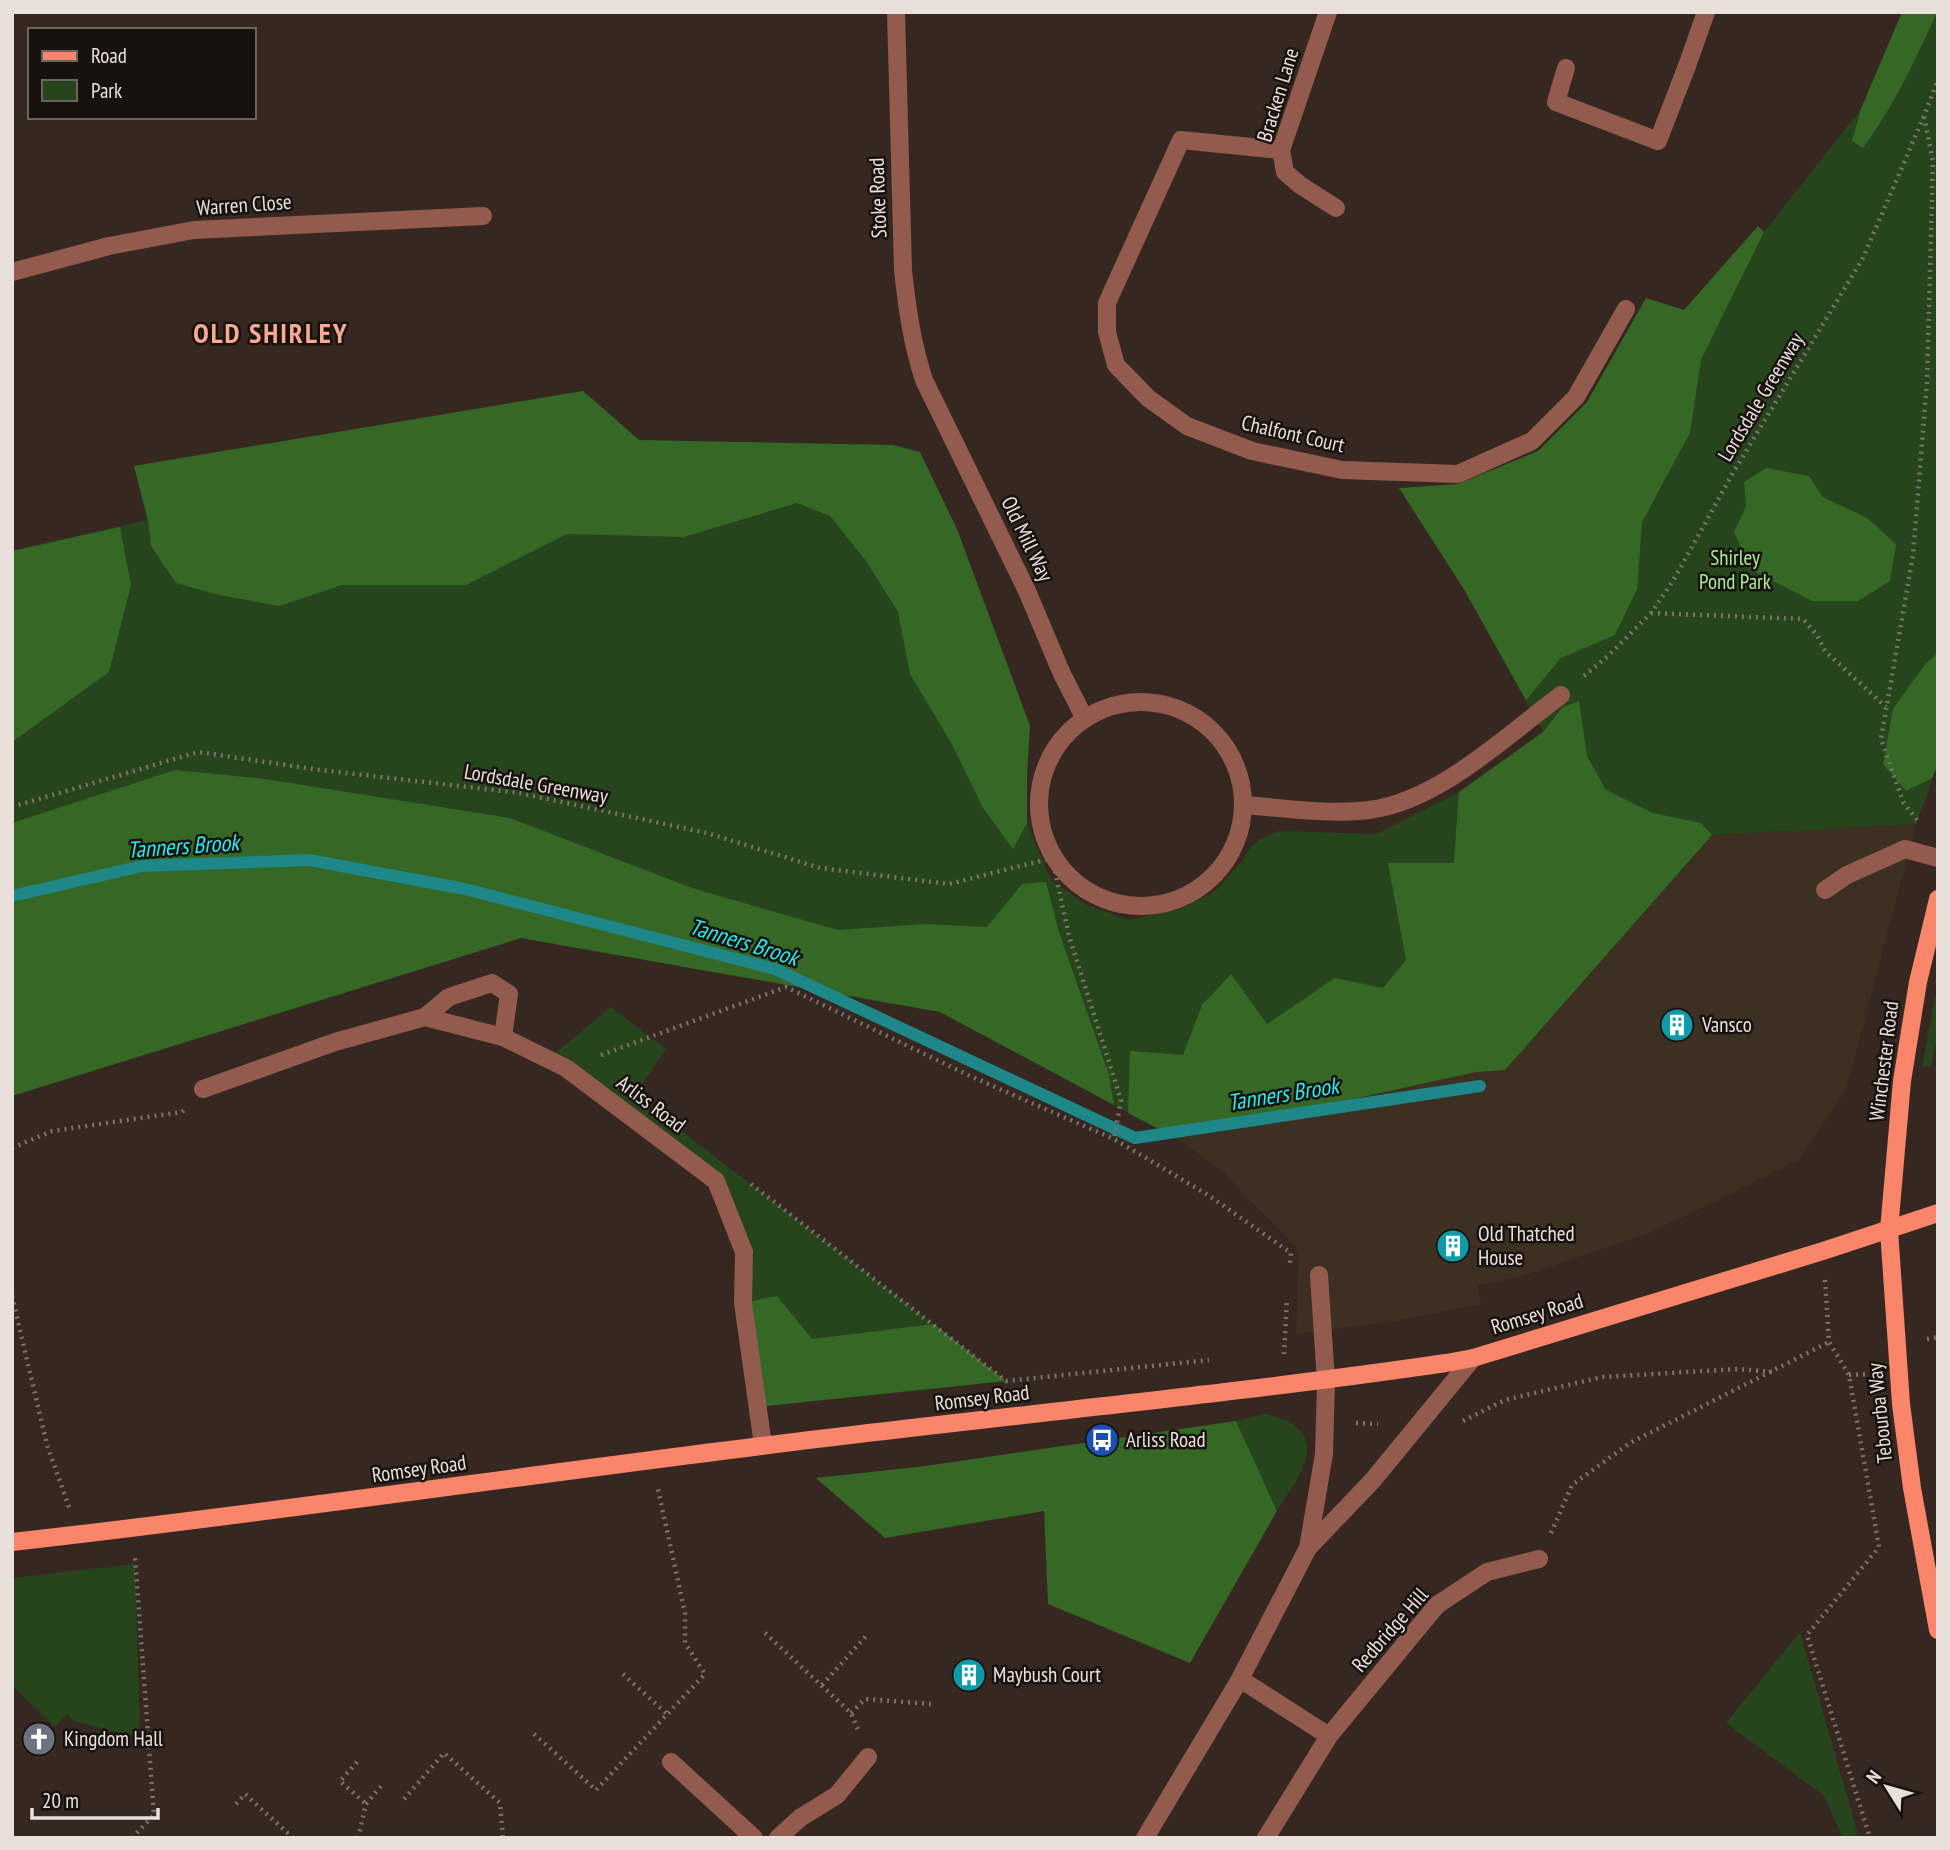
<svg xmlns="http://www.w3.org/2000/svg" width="1950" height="1850" viewBox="0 0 1950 1850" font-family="'PT Sans Narrow',sans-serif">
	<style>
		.commercial { fill: #3d3022 }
		.green { fill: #26451c }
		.forest { fill: #356725 }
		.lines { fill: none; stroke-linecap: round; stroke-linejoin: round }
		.stream { stroke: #1e8787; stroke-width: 12 }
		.path { stroke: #7d716b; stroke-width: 4.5; stroke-dasharray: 2 5; stroke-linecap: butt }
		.service { stroke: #935b4d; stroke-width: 18 }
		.minor { stroke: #935b4d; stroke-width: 18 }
		.primary { stroke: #f9866a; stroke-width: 18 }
		.labels { text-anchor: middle; stroke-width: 5; stroke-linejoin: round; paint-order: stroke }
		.street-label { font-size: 21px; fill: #e9e0dc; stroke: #18120f }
		.park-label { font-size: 21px; fill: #a7ee92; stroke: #18120f }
		.poi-label { font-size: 21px; fill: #e9e0dc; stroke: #18120f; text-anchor: start }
		.water-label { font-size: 23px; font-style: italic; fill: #26edee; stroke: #18120f }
		.district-label { font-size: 28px; font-weight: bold; letter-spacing: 2px; fill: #f9a992; stroke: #18120f }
	</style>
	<rect width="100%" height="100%" fill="#362821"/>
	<polygon class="commercial" points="1916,824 1846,1090 1800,1159 1652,1232 1519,1277 1478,1285 1481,1304 1395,1321 1296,1334 1299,1251 1222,1171 1176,1138 1476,1072 1505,1070 1712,835"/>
	<g class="green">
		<polygon points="1902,12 1938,12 1938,764 1916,824 1712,835 1505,1070 1476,1072 1176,1138 940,1012 521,938 12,1096 12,551 147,520 134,466 583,391 639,440 893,445 990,618 1030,726 1027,773 1027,823 1051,880 1087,905 1129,920 1180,909 1215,891 1244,859 1250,848 1260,839 1279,831 1377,834 1459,792 1543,732 1457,577 1764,232 1861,109"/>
		<polygon points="1938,982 1938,1033 1931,1067 1922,1067"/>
		<polygon points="611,1007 666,1049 634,1095 934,1324 812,1339 743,1303 744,1252 716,1181 548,1059"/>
		<path d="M1264,1414C1288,1418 1315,1431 1305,1462C1300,1478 1286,1496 1277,1511L1236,1421Z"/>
		<polygon points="135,1564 140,1738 74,1721 67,1714 55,1727 12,1685 12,1578"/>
		<polygon points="1800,1632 1859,1838 1843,1838 1824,1796 1726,1723"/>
	</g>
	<g class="forest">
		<path d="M1902,12H1937C1915,61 1895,104 1863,148L1852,141L1861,109Z"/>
		<polygon points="1758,226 1764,232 1701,360 1690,433 1642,522 1637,589 1615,635 1561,658 1526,700 1465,591 1399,488 1458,484 1538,451 1587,402 1646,298 1684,310"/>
		<polygon points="583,391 639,440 893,445 920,452 957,529 1030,726 1027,773 1027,823 1013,849 983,808 950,741 910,674 898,612 866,561 830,516 797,503 684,537 567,534 466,585 342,585 279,606 215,594 176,583 151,546 148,520 134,466"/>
		<polygon points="1766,468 1809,476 1823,497 1867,518 1896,544 1890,581 1858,601 1812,601 1750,569 1734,532 1746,506 1744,482"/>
		<polygon points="120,527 131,585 109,672 12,742 12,551"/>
		<polygon points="1938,653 1938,764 1932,778 1906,791 1883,764 1893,709 1926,663"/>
		<polygon points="1579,701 1587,756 1606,790 1653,813 1701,823 1712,835 1505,1070 1476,1072 1176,1138 1128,1113 1130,1051 1183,1055 1202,1005 1231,974 1267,1024 1335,978 1383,988 1406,960 1388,863 1454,863 1459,792 1543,732 1563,707"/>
		<polygon points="175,770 265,779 510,818 692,888 838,930 925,924 987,927 1022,884 1046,882 1059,932 1109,1075 1114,1105 940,1012 521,938 12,1096 12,823"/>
		<polygon points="777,1296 812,1339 934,1324 1006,1381 758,1407 743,1303"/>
		<polygon points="1236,1421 1277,1511 1190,1663 1048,1604 1044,1511 885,1538 816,1478 925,1466"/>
	</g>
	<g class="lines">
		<polyline class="stream" points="12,896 142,866 309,860 465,889 775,969 1135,1138 1480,1086"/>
		<g class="path">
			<polyline points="1651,613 1803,619 1817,635 1825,651 1886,707"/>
			<polyline points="1584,676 1609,655 1651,613 1673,581 1734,471 1863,258 1924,116 1938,80"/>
			<polyline points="12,807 198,752 320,770 520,793 707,833 820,868 949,884 1052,858 1069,936 1121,1100 1114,1139"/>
			<polyline points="1917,820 1903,802 1881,739 1913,555 1927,381 1933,162 1924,116"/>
			<polyline points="601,1055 786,987 970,1076 1114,1139 1208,1195 1291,1253 1290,1263"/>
			<polyline points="12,1148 52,1131 182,1112 184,1110"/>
			<polyline points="751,1184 1006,1381 1209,1360"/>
			<polyline points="1825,1280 1829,1342 1849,1375 1879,1547 1807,1635 1870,1838"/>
			<polyline points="12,1296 47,1445 69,1507"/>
			<polyline points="1927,1339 1938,1337"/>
			<polyline points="1284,1354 1287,1300"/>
			<polyline points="1849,1375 1869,1374"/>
			<polyline points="1463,1421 1505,1400 1602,1377 1738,1369 1773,1372"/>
			<polyline points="1356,1423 1378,1424"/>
			<polyline points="1551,1533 1572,1485 1630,1443 1829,1342"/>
			<polyline points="765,1633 851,1713 858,1730"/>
			<polyline points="623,1674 667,1714"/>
			<polyline points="822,1685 867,1635"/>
			<polyline points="851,1713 865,1699 932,1704"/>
			<polyline points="534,1734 596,1790 705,1674 685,1643 685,1613 658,1489"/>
			<polyline points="357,1762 340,1781 366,1804"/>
			<polyline points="404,1799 444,1753 500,1803 503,1838"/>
			<polyline points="236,1804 245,1794 293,1838"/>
			<polyline points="132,1838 154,1815 135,1557"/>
			<polyline points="358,1838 366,1804 382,1785"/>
		</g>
		<g class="service">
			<polyline points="1566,68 1556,102 1658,141 1687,66"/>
			<polyline points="1825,890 1847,875 1905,849 1938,858"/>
			<polyline points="1319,1275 1326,1381"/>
		</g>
		<g class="minor">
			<path d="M896,12L903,270C907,308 912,343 924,380L1027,591L1062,674L1085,719"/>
			<polyline points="1328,12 1281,150 1285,172 1300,185 1336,208"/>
			<polyline points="1687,66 1706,12"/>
			<polyline points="1281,150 1181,140 1107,303 1107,332 1116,365 1148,398 1187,426 1252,451 1342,470 1458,474 1532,441 1576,397 1626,309"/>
			<polyline points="12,272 109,246 194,230 483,216"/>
			<circle cx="1141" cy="804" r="102"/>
			<path d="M1245,805C1285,808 1329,815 1369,810C1439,801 1506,736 1561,695"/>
			<polyline points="425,1017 449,997 492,983 509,994 503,1037"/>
			<polyline points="203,1089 335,1042 425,1017 503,1037 566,1068 716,1181 744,1252 743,1303 763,1445"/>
			<polyline points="1308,1548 1324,1454 1326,1381"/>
			<polyline points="1240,1679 1329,1736 1437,1605 1487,1572 1539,1559"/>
			<polyline points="671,1762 754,1838"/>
			<polyline points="778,1838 800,1818 837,1795 868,1757"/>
			<polyline points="1145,1838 1240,1679 1308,1548 1373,1480 1473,1358"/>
			<polyline points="1266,1838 1329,1736"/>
		</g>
		<g class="primary">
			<polyline points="1938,899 1918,982 1902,1081 1889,1230 1901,1404 1912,1488 1938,1630"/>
			<path d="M12,1542C263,1514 512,1477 761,1446C990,1417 1219,1396 1446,1363L1473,1358L1823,1251L1938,1213"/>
		</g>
	</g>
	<defs>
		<symbol id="building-disc" viewBox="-11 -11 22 22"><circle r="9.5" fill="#0f9aa8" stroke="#18120f"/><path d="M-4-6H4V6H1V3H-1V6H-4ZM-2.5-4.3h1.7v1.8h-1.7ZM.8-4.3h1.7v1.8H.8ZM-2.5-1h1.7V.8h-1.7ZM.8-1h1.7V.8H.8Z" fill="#fff"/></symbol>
		<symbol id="bus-disc" viewBox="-11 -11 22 22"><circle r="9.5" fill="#1a4fb4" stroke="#18120f"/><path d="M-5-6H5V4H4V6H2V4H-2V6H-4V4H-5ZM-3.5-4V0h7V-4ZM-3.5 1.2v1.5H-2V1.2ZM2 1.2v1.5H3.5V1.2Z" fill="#fff"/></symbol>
		<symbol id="church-disc" viewBox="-11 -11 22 22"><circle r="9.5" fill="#6b7280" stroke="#18120f"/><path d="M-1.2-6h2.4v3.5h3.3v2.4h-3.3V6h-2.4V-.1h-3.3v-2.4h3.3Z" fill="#fff"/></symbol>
	</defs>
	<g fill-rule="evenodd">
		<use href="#building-disc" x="1658" y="1006" width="38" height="38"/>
		<use href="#building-disc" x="1434" y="1227" width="38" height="38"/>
		<use href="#bus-disc" x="1083" y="1421" width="38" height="38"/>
		<use href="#building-disc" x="950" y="1656" width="38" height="38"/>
		<use href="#church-disc" x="20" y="1720" width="38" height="38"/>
	</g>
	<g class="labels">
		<g class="street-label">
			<text transform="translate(1278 95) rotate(-73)" y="7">Bracken Lane</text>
			<text transform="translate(878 198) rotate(-92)" y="7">Stoke Road</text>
			<text transform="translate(244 205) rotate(-4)" y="7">Warren Close</text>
			<text transform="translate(1761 397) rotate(-59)" y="7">Lordsdale Greenway</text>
			<text transform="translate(1293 434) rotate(13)" y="7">Chalfont Court</text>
			<text transform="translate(1027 539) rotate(64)" y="7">Old Mill Way</text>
			<text transform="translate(536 784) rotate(10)" y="7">Lordsdale Greenway</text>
			<text transform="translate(1884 1061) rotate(-83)" y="7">Winchester Road</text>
			<text transform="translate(651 1104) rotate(37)" y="7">Arliss Road</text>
			<text transform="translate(1537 1314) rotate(-17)" y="7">Romsey Road</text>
			<text transform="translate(982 1398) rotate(-7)" y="7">Romsey Road</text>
			<text transform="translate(1880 1413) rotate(-96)" y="7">Tebourba Way</text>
			<text transform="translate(419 1469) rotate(-8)" y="7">Romsey Road</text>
			<text transform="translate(1390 1630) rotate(-49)" y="7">Redbridge Hill</text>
		</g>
		<g class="park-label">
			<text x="1735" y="565">Shirley<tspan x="1735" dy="24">Pond Park</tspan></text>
		</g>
		<g class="poi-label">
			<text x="1702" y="1032">Vansco</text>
			<text x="1478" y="1241">Old Thatched<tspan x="1478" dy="24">House</tspan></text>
			<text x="1126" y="1447">Arliss Road</text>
			<text x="993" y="1682">Maybush Court</text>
			<text x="64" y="1746">Kingdom Hall</text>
		</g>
		<g class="water-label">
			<text transform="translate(183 846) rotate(-4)" y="8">Tanners Brook</text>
			<text transform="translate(744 942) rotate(17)" y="8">Tanners Brook</text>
			<text transform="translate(1283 1094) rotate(-9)" y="8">Tanners Brook</text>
		</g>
		<g class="district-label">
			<text x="271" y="343">OLD SHIRLEY</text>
		</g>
	</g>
	<rect width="1950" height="1850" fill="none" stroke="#e9e0dc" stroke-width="28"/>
	<rect x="28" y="28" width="228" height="91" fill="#18120f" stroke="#6c6461" stroke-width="2"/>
	<rect x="42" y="51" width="35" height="10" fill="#f9866a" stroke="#6c6461" stroke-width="2"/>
	<text x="91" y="63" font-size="21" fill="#e9e0dc">Road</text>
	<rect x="42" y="80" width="35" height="21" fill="#26451c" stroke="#6c6461" stroke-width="2"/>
	<text x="91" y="98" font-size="21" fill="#e9e0dc">Park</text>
	<g transform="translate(1887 1787) rotate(307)" stroke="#18120f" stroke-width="5" paint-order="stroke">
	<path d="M0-5L12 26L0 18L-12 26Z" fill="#e9e0dc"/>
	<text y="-10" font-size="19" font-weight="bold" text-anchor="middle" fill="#e9e0dc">N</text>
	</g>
	<path d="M32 1808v10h126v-10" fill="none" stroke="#e9e0dc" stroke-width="3.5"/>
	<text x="42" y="1808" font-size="21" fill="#e9e0dc" stroke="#18120f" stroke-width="5" paint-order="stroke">20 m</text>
</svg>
